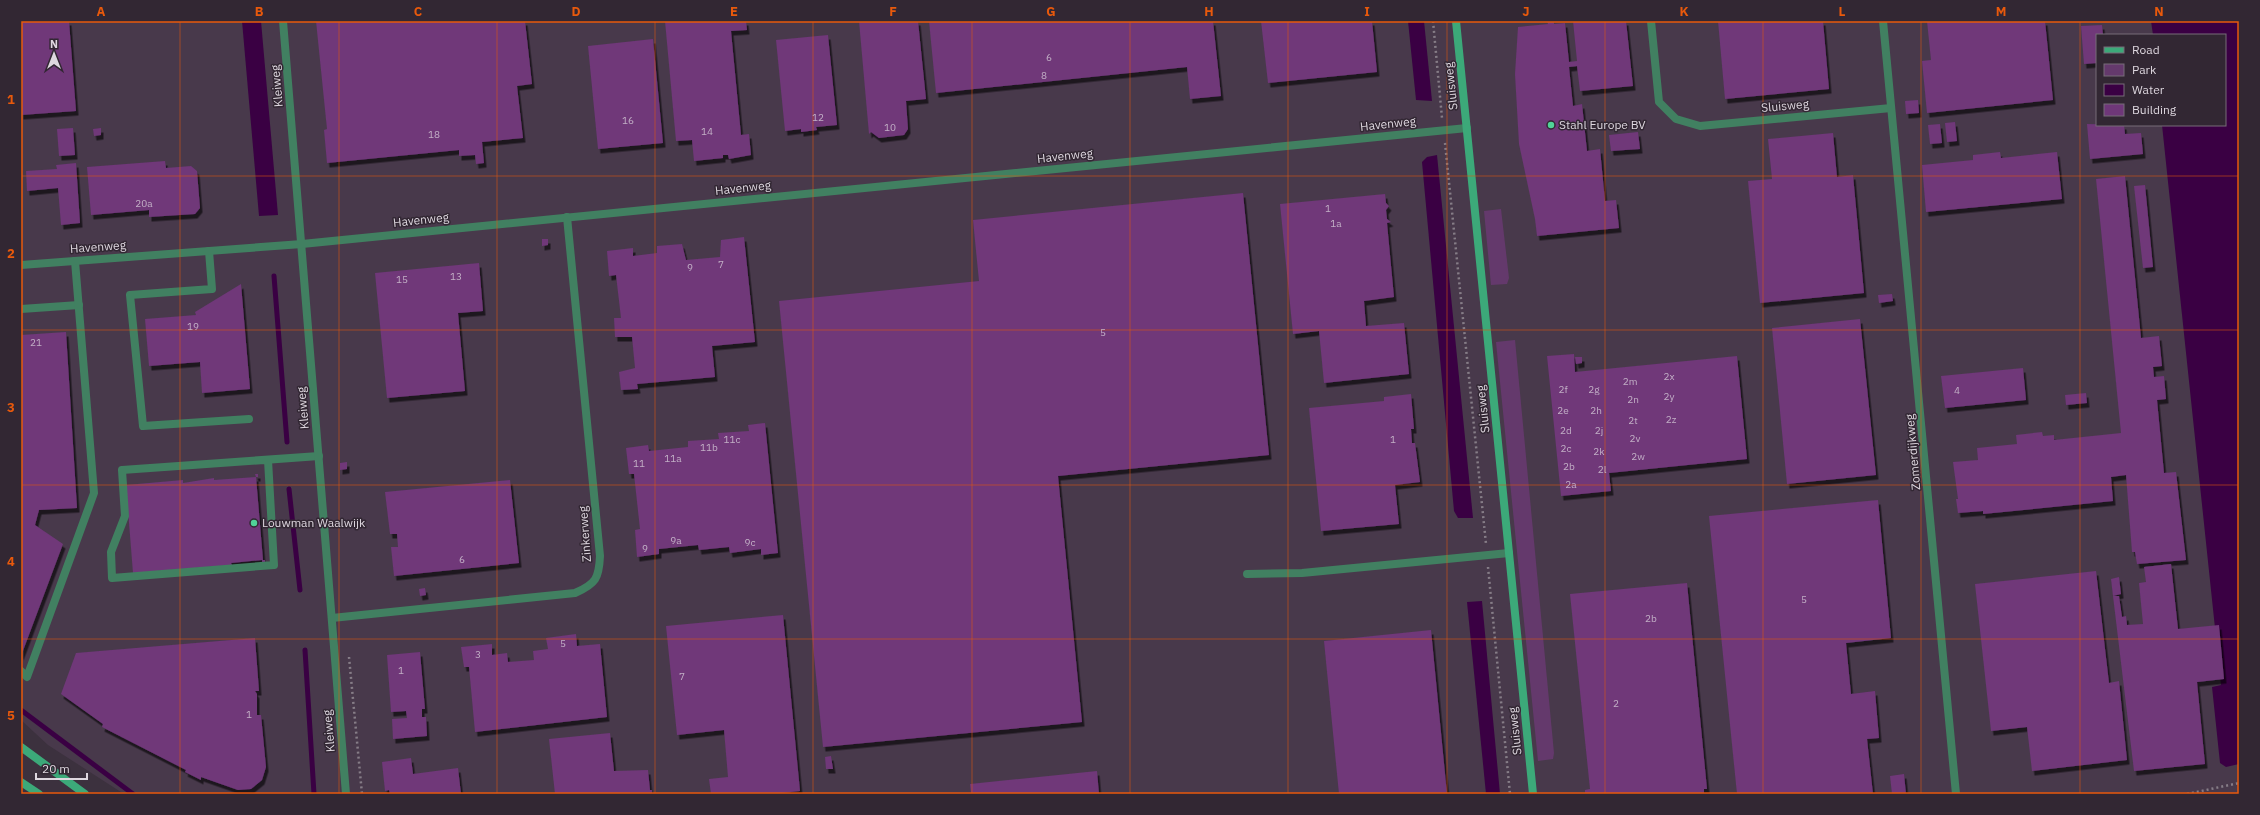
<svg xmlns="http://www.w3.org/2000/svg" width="2260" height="815" viewBox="0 0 2260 815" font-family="'IBM Plex Sans',sans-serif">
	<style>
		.built { fill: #48394b; fill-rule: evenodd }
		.green { fill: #64396c }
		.water { fill: #3a0043 }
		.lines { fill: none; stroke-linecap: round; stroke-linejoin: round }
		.stream { stroke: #3a0043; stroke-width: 5 }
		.building { fill: #6f3779; filter: url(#shadow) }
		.path { stroke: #867d87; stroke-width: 2.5; stroke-dasharray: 2 3; stroke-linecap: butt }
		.lane { stroke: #418061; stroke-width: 8 }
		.street { stroke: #418061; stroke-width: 8 }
		.secondary { stroke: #3ca979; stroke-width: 8 }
		.grid { fill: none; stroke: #e8590c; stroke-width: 1; stroke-opacity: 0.55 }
		.poi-dot { fill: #50d398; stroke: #322733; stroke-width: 1.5 }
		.labels { text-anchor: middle; stroke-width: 3; stroke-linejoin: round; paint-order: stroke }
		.number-label { font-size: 10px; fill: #c2afc6 }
		.street-label { font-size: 12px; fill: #ded7df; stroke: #322733 }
		.poi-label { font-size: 12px; fill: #ded7df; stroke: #322733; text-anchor: start }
		.neatline { fill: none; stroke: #e8590c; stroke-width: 1.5 }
		.grid-label { font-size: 13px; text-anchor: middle; font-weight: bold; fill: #e8590c }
	</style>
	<defs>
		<filter id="shadow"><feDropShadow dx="2.5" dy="4.5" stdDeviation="0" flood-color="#0009"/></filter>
	</defs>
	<rect width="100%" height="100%" fill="#3c313e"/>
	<path class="built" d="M21,21H2239V793L124,794L48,745L21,720ZM2097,35H2225V125H2097Z"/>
	<g class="green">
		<polygon points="1501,209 1509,278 1507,284 1491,285 1484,211"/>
		<polygon points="1515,340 1554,753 1553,759 1538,761 1496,342"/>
	</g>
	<g class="water">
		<polygon points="242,21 261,21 278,215 259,216"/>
		<polygon points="1408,21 1424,21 1432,101 1416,100"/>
		<polygon points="2151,21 2239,21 2239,764 2226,767 2220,763 2212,687 2221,685 2162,125 2225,125 2225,35 2153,35"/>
		<polygon points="1437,155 1473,518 1458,518 1454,511 1422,162 1427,157"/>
		<polygon points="1482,601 1500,794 1486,794 1467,602"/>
	</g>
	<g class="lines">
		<g class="stream">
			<polyline points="274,276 287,442"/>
			<polyline points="289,489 300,590"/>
			<polyline points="305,650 314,794"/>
			<polyline points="21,710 133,794"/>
		</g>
	</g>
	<g class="building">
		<polygon points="21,21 69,21 76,111 21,115"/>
		<polygon points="316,21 525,21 532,84 517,86 523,138 482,142 484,163 476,164 475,155 459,156 459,150 327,163 324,130 327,129"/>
		<polygon points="665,21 746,21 747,30 731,31 741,135 749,134 751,155 729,159 728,155 723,155 723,158 694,161 692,140 676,141"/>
		<polygon points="859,21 918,21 926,99 906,101 908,129 904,135 879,138 871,132 869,134"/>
		<polygon points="929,21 1213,21 1221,96 1190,99 1187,67 936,93"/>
		<polygon points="1261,21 1372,21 1377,72 1268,83"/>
		<polygon points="1547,21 1554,21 1554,24 1565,23 1569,62 1577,61 1573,21 1626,21 1633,86 1580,91 1577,66 1569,67 1573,106 1582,104 1587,151 1600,149 1605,201 1616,200 1619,228 1537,236 1535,219 1519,144 1515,74 1518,27 1548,24"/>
		<polygon points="1718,21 1823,21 1829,89 1725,99"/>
		<polygon points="1927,21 2045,21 2053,100 1927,113 1922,61 1931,60"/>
		<polygon points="2102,25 2103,35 2097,35 2097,63 2084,64 2081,26"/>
		<polygon points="828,35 837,125 816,127 817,130 801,132 801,129 785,131 776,40"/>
		<polygon points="653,39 663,143 598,149 588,46"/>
		<polygon points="1918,100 1919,113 1906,114 1905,101"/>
		<polygon points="1955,122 1957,141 1947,142 1945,123"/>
		<polygon points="1940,124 1942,143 1930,144 1928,125"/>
		<polygon points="2087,124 2124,125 2125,134 2141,133 2143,154 2090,159"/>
		<polygon points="73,128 75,155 59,156 57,129"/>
		<polygon points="101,128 101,135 94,136 93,129"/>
		<polygon points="1638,132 1640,149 1611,151 1609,135"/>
		<polygon points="1833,133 1837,177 1853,175 1864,293 1760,303 1748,181 1772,179 1768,139"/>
		<polygon points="2000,152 2001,158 2057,152 2062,199 1926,212 1922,165 1973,160 1973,155"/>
		<polygon points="165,161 166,168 191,166 197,171 200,208 195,214 149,217 149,210 91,215 87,167"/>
		<polygon points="76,163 80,223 61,225 58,188 27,191 26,171 57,169 56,165"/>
		<polygon points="2125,176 2141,338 2159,336 2162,366 2153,367 2154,377 2164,376 2166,399 2157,400 2164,473 2176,472 2186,560 2137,564 2135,552 2132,552 2126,475 2111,477 2113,501 1983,514 1983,511 1958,513 1956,499 1958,499 1953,462 1978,460 1977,448 2017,444 2016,435 2042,432 2043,436 2054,435 2054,440 2121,433 2096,179"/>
		<polygon points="2145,185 2153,267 2143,268 2134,186"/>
		<polygon points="1243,193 1269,455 1058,476 1082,722 823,747 779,301 979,281 973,220"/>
		<polygon points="1385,194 1386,203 1389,206 1386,210 1387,219 1391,222 1387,223 1394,297 1364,301 1366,326 1404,323 1409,374 1324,383 1319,331 1293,334 1280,204"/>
		<polygon points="744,237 755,342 712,346 715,377 637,384 638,389 621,390 619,372 635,368 632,337 615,337 614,318 621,318 616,275 609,276 607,251 633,248 633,256 657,253 657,246 682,244 686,260 720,257 721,240"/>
		<polygon points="542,239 548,239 548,245 542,246"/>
		<polygon points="479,263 483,311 458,313 465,391 387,398 375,273"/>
		<polygon points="241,284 250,389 202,393 200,362 149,366 145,319 196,315 195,312"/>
		<polygon points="1892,294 1893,301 1879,303 1878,295"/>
		<polygon points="1860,319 1876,475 1787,484 1772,328"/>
		<polygon points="66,332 77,508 39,510 35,525 63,544 21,656 21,335"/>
		<polygon points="1574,354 1575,372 1737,356 1747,459 1609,473 1611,491 1561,496 1547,356"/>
		<polygon points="1575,357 1582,357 1582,363 1576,364"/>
		<polygon points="2023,368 2026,400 1945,408 1941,376"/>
		<polygon points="2086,393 2087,403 2066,405 2065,395"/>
		<polygon points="1411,394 1414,429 1411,429 1412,443 1415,443 1420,482 1395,485 1399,524 1321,531 1309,408 1384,401 1384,397"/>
		<polygon points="765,423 778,553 761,555 761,549 730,553 729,547 699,550 698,545 659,549 659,554 637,557 635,530 640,529 634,474 629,474 626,448 648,445 649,451 688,447 688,441 719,439 718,433 749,431 748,425"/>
		<polygon points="347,462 347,469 340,470 340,463"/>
		<polygon points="255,474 258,474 258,477 256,477 263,560 265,560 265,563 262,563 262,560 231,563 232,565 133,573 126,485 183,480 183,483 214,478 214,480 256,477"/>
		<polygon points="510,480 519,563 394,576 391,547 398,547 397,534 390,534 385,492"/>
		<polygon points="1878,500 1891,638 1846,643 1851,694 1875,691 1879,738 1867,739 1873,794 1737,794 1709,516"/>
		<polygon points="2171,564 2178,629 2219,625 2224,679 2197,682 2205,764 2134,771 2113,596 2119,596 2122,617 2126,616 2127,625 2143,624 2139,583 2146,582 2144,567"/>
		<polygon points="2096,571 2109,683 2119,681 2127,760 2032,771 2027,727 1991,731 1975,584"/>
		<polygon points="2119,577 2121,594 2113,596 2111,579"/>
		<polygon points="1687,583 1707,789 1704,789 1704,794 1585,794 1585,790 1590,789 1570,594"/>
		<polygon points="425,588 426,595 420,596 419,589"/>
		<polygon points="783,615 800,791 774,794 711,794 709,779 728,777 724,730 677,735 666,626"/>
		<polygon points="1431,630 1447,794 1339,794 1324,641"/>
		<polygon points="576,634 577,646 600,644 607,717 475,732 469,667 464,667 461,647 492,644 492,655 507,653 508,662 534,660 533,651 548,649 546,638"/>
		<polygon points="255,638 259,691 255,691 257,694 257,715 261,715 266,767 262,780 251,789 238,790 201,777 201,780 185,772 186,770 102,727 103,724 61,694 76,653"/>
		<polygon points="420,652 425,709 422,709 422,717 426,717 427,736 393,739 392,719 407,718 406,711 391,712 387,655"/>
		<polygon points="610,733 614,771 648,770 650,790 652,790 652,794 555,794 549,739"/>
		<polygon points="831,756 833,769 826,769 825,757"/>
		<polygon points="411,758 413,774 458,768 461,794 390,794 389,790 385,791 382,762"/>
		<polygon points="1097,771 1099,794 971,794 970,784"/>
		<polygon points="1904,774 1906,794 1892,794 1890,776"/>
	</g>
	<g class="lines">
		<g class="path">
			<polyline points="1433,21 1442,118"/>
			<polyline points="1445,143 1486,544"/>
			<polyline points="1488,567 1510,794"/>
			<polyline points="349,657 362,794"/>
			<polyline points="2187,794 2239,783"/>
		</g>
		<g class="lane">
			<polyline points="209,251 212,289 130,295 143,426 249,419"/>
			<polyline points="21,309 79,305"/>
			<polyline points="268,460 274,565 112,578 111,552 125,516 122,470 319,456"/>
			<polyline points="1247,574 1302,573 1509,553"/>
			<polyline points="21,671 27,677 94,493 75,261"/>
		</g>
		<g class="street">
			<polyline points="283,21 346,794"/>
			<polyline points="1651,21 1659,102 1676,119 1700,126 1891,108"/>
			<polyline points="1883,21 1956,794"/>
			<polyline points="21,265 302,244 1467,128"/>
			<path d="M332,618L575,593C596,584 599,578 600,556L567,217"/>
		</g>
		<g class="secondary">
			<polyline points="1456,21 1533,794"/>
			<polyline points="21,747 85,794"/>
			<polyline points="21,782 39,794"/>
		</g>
	</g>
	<path class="grid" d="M180,21V794M339,21V794M497,21V794M655,21V794M813,21V794M972,21V794M1130,21V794M1288,21V794M1447,21V794M1605,21V794M1763,21V794M1921,21V794M2080,21V794M21,176H2239M21,330H2239M21,485H2239M21,639H2239"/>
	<g class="poi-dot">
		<circle cx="1551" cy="125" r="4"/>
		<circle cx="254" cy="523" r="4"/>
	</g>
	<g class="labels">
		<g class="number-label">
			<text x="1049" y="61">6</text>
			<text x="1044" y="79">8</text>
			<text x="818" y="121">12</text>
			<text x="628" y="124">16</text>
			<text x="890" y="131">10</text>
			<text x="707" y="135">14</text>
			<text x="434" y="138">18</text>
			<text x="144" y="207">20a</text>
			<text x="1328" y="212">1</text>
			<text x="1336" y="227">1a</text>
			<text x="721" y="268">7</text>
			<text x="690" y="271">9</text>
			<text x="456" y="280">13</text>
			<text x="402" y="283">15</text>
			<text x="193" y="330">19</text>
			<text x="1103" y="336">5</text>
			<text x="36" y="346">21</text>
			<text x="1669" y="380">2x</text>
			<text x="1630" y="385">2m</text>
			<text x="1563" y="393">2f</text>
			<text x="1594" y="393">2g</text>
			<text x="1957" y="394">4</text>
			<text x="1669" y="400">2y</text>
			<text x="1633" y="403">2n</text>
			<text x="1563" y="414">2e</text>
			<text x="1596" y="414">2h</text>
			<text x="1671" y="423">2z</text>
			<text x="1633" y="424">2t</text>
			<text x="1566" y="434">2d</text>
			<text x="1599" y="434">2j</text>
			<text x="1635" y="442">2v</text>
			<text x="732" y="443">11c</text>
			<text x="1393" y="443">1</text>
			<text x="709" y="451">11b</text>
			<text x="1566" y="452">2c</text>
			<text x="1599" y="455">2k</text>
			<text x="1638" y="460">2w</text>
			<text x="673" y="462">11a</text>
			<text x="639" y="467">11</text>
			<text x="1569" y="470">2b</text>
			<text x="1602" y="473">2l</text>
			<text x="1571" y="488">2a</text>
			<text x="676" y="544">9a</text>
			<text x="750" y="546">9c</text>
			<text x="645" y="552">9</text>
			<text x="462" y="563">6</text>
			<text x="1804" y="603">5</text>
			<text x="1651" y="622">2b</text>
			<text x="563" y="647">5</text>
			<text x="478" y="658">3</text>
			<text x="401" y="674">1</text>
			<text x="682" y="680">7</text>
			<text x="1616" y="707">2</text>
			<text x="249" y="718">1</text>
		</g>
		<g class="street-label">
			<text transform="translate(277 86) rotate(-95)" y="4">Kleiweg</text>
			<text transform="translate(1451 86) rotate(-96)" y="4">Sluisweg</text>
			<text transform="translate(1785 106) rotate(-5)" y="4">Sluisweg</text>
			<text transform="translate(1388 124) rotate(-6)" y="4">Havenweg</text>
			<text transform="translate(1065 156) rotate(-6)" y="4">Havenweg</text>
			<text transform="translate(743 188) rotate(-6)" y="4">Havenweg</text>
			<text transform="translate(421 220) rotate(-6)" y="4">Havenweg</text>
			<text transform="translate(98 247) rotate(-4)" y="4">Havenweg</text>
			<text transform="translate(303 408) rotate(-95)" y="4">Kleiweg</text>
			<text transform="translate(1483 409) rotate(-96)" y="4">Sluisweg</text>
			<text transform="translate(1913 452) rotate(-95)" y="4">Zomerdijkweg</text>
			<text transform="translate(585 534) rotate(-94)" y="4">Zinkerweg</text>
			<text transform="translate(329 731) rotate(-95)" y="4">Kleiweg</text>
			<text transform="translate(1515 731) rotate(-96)" y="4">Sluisweg</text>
		</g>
		<g class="poi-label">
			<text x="1559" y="129">Stahl Europe BV</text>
			<text x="262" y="527">Louwman Waalwijk</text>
		</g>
	</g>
	<rect width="2260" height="815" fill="none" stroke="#322733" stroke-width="44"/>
	<rect x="2096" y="34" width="130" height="92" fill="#322733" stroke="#776d78"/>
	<rect x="2104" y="47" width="20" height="6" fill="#3ca979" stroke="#776d78"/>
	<text x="2132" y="54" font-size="12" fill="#ded7df">Road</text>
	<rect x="2104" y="64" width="20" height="12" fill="#64396c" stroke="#776d78"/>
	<text x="2132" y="74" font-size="12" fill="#ded7df">Park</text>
	<rect x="2104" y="84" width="20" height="12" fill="#3a0043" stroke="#776d78"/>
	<text x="2132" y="94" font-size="12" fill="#ded7df">Water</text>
	<rect x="2104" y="104" width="20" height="12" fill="#6f3779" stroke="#776d78"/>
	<text x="2132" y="114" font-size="12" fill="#ded7df">Building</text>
	<g transform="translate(54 54)" stroke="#322733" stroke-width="3" paint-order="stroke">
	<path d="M0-3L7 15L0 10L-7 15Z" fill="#ded7df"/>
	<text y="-6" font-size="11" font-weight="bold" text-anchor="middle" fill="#ded7df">N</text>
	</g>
	<path d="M36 773v6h51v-6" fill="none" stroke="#ded7df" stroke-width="2"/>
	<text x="42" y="773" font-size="12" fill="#ded7df" stroke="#322733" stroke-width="3" paint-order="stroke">20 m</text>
	<rect x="22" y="22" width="2216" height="771" class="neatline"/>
	<g class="grid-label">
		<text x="101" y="16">A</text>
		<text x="259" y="16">B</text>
		<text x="418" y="16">C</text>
		<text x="576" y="16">D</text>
		<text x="734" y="16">E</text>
		<text x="893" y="16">F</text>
		<text x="1051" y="16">G</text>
		<text x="1209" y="16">H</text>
		<text x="1367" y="16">I</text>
		<text x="1526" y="16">J</text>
		<text x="1684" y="16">K</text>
		<text x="1842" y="16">L</text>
		<text x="2001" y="16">M</text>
		<text x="2159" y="16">N</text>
		<text x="11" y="104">1</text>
		<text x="11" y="258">2</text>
		<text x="11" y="412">3</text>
		<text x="11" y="566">4</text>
		<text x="11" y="720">5</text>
	</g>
</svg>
